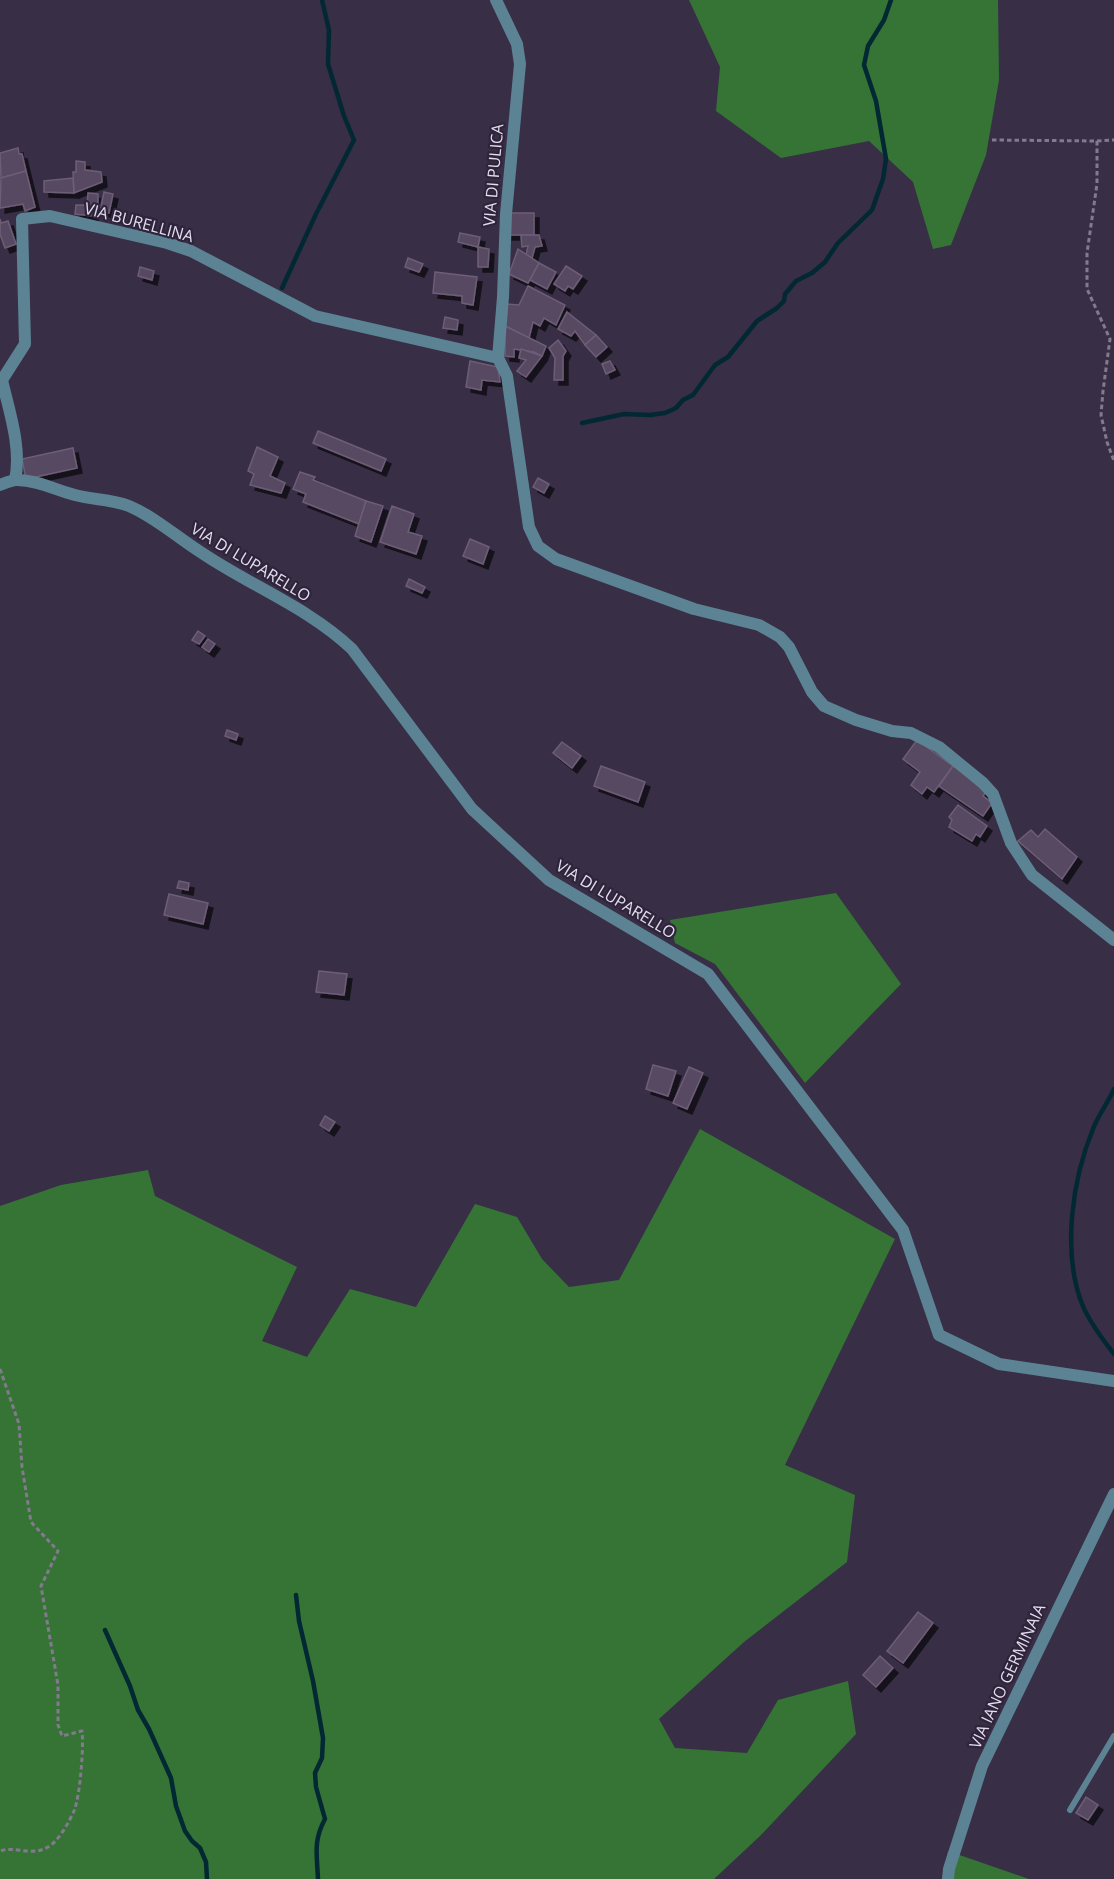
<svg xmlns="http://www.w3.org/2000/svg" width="1114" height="1879" viewBox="0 0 1114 1879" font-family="'Open Sans',sans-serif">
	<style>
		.forest { fill: #367436 }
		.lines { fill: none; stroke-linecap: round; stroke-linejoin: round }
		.stream { stroke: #022933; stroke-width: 4.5 }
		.building { fill: #584962; stroke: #6d5d77; stroke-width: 1.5; filter: url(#shadow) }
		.path { stroke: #837a8f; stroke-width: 3; stroke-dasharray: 4.5 3; stroke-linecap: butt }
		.service { stroke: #5c8394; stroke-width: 6 }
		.minor { stroke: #5c8394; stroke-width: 12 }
		.labels { text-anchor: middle; stroke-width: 4.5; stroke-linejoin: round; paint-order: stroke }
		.street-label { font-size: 16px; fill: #e3dcec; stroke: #2e243b }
	</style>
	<defs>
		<filter id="shadow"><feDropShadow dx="5" dy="5" stdDeviation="0" flood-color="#0009"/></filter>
	</defs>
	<rect width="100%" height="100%" fill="#382e46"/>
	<g class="forest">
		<polygon points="689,0 998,0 999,80 986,155 951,245 933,249 913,182 869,141 781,158 716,111 720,67"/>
		<polygon points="836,893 901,984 805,1083 715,964 675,943 670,920"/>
		<polygon points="700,1129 895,1239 785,1465 855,1495 847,1562 744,1642 659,1719 675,1748 747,1753 778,1700 848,1681 856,1734 760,1836 714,1879 0,1879 0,1206 61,1185 148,1170 155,1196 297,1267 262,1341 307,1357 350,1289 416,1307 475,1204 517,1217 542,1259 569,1287 619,1280"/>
		<polygon points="948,1851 1029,1879 942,1879"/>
	</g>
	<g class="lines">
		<g class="stream">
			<polyline points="282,288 316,214 354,140 344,116 328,64 329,30 322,0"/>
			<polyline points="582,423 624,414 650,415 665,413 676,408 683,400 693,395 715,365 728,357 757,321 777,308 784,301 785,294 796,281 812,273 825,262 838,243 872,210 883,179 886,159 876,101 864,65 868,46 884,20 891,0"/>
			<path d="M1114,1089C1108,1103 1098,1115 1093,1129C1072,1180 1062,1252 1082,1304C1089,1321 1103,1340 1114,1354"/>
			<path d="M296,1595L299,1621L313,1681L323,1738L322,1758L315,1773L316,1787L325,1819C313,1841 317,1855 318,1879"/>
			<polyline points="105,1630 130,1686 138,1710 149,1729 171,1778 176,1806 185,1831 192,1841 200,1848 206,1862 207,1879"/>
		</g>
	</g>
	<g class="building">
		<polygon points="18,148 19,154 22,154 26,171 1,178 0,153"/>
		<polygon points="76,161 85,162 85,170 101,172 102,182 74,193 73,172 76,172"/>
		<polygon points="26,171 35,207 25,211 23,204 0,208 1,178"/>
		<polygon points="73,178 74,193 44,192 44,181"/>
		<polygon points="104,192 113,194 109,213 100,211"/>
		<polygon points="88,193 98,194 98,208 94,208 93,216 75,214 76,205 87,205"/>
		<rect x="507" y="213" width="27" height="22"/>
		<polygon points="0,219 1,223 8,221 16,244 5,248 0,234"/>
		<polygon points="460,233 480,237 478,247 458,242"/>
		<polygon points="521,235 539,235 542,246 535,247 532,258 526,255 528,246 522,247"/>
		<polygon points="478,247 489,249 488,267 478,267"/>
		<polygon points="518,249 539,263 528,283 509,274"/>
		<polygon points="408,258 423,264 419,272 405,267"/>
		<polygon points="539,263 556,272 547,289 530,280"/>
		<polygon points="566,266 582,276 573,289 568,286 565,291 554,284"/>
		<polygon points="140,267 154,271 152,280 138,276"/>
		<polygon points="435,272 477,277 473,305 462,303 462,296 433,293"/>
		<polygon points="528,286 565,305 556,325 544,318 540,326 533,322 529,338 505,326 507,304 519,305"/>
		<polygon points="567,312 596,335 585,345 575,331 571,336 558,329"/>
		<polygon points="445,317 458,320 457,330 443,328"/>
		<polygon points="505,326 546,346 542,356 534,352 514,349 514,357 505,356"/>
		<polygon points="596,335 607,347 596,357 585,345"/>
		<polygon points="558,340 566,351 563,356 563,380 554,380 555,358 549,348"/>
		<polygon points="521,349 542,356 526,377 517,371 526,360 519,358"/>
		<polygon points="470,361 498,367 500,382 482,380 481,390 466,387"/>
		<polygon points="610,361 615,370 606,374 602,364"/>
		<polygon points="318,431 386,459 381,471 313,443"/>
		<polygon points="257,447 278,457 270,476 285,483 281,493 250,485 254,474 248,471"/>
		<polygon points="73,448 77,468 26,479 22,459"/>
		<polygon points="300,472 315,477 313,480 366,501 359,524 303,502 306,494 293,489"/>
		<polygon points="538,478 549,484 544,493 533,487"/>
		<polygon points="366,501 383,506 371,542 355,536"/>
		<polygon points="392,506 414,514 408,532 422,536 416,554 380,542"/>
		<polygon points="470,539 489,547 483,564 463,556"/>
		<polygon points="409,579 425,587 422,593 406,586"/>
		<polygon points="198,631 205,636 199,644 192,640"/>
		<polygon points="208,639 215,644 209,652 202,647"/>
		<polygon points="227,730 238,734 236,740 225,736"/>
		<polygon points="917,740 953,766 934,792 927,787 922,794 911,785 920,772 903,759"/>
		<polygon points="562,742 581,756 572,768 553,753"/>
		<polygon points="601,766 645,782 638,802 594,786"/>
		<polygon points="953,766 987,790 983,796 992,803 983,816 939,786"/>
		<polygon points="958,805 987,826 980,837 976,834 972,841 949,827 952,820 949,817"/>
		<polygon points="1045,829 1077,857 1062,879 1018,841 1031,830 1038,837"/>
		<polygon points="179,881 189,883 188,890 177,888"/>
		<polygon points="169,894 208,903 203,924 164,915"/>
		<polygon points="319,971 347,974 344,995 316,992"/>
		<polygon points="653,1065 676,1071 668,1096 646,1089"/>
		<polygon points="689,1067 703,1073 687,1109 673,1103"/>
		<polygon points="325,1116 335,1122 329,1131 320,1125"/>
		<polygon points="918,1612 933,1623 903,1663 887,1651"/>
		<polygon points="880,1656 893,1668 876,1687 863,1675"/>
		<polygon points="1086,1797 1098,1805 1088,1820 1076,1813"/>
	</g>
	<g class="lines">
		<g class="path">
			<polyline points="992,140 1097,141 1097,184 1087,253 1087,289 1110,339 1103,391 1101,415 1107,442 1114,461"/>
			<polyline points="1097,141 1114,140"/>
			<path d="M0,1369L19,1424L22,1467L31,1522L58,1551L41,1586L58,1685V1725L62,1736L82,1731C84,1746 80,1797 74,1811C69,1822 58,1843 46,1848C31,1856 15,1846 0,1851"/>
		</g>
		<polyline class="service" points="1070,1810 1114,1736"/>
		<g class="minor">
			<polyline points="496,0 517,44 520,64 506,214 503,297 498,358"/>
			<polyline points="498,358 507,376 529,527 538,546 556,559 694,609 759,625 780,637 789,647 812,692 824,706 856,720 892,731 911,733 939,747 983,783 993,794 1011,843 1032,875 1114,940"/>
			<path d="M15,480C22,448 9,411 2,380L25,344L22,219L50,216L167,243L191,251L315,316L498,358"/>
			<path d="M0,485C5,483 12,480 17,480C37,480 56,490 75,495C93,500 111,499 129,506C155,517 178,538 202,553C251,586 309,608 352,649L472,809L549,880L708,974L903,1230L939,1335L999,1364L1114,1381"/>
			<polyline points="948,1879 949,1869 982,1766 1114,1494"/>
		</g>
	</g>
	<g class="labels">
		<g class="street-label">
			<text transform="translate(493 175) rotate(-85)" y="6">VIA DI PULICA</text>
			<text transform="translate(139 222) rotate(15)" y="6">VIA BURELLINA</text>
			<text transform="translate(251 562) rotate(31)" y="6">VIA DI LUPARELLO</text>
			<text transform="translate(616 899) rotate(31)" y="6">VIA DI LUPARELLO</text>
			<text transform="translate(1007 1676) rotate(-65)" y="6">VIA IANO GERMINAIA</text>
		</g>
	</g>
</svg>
